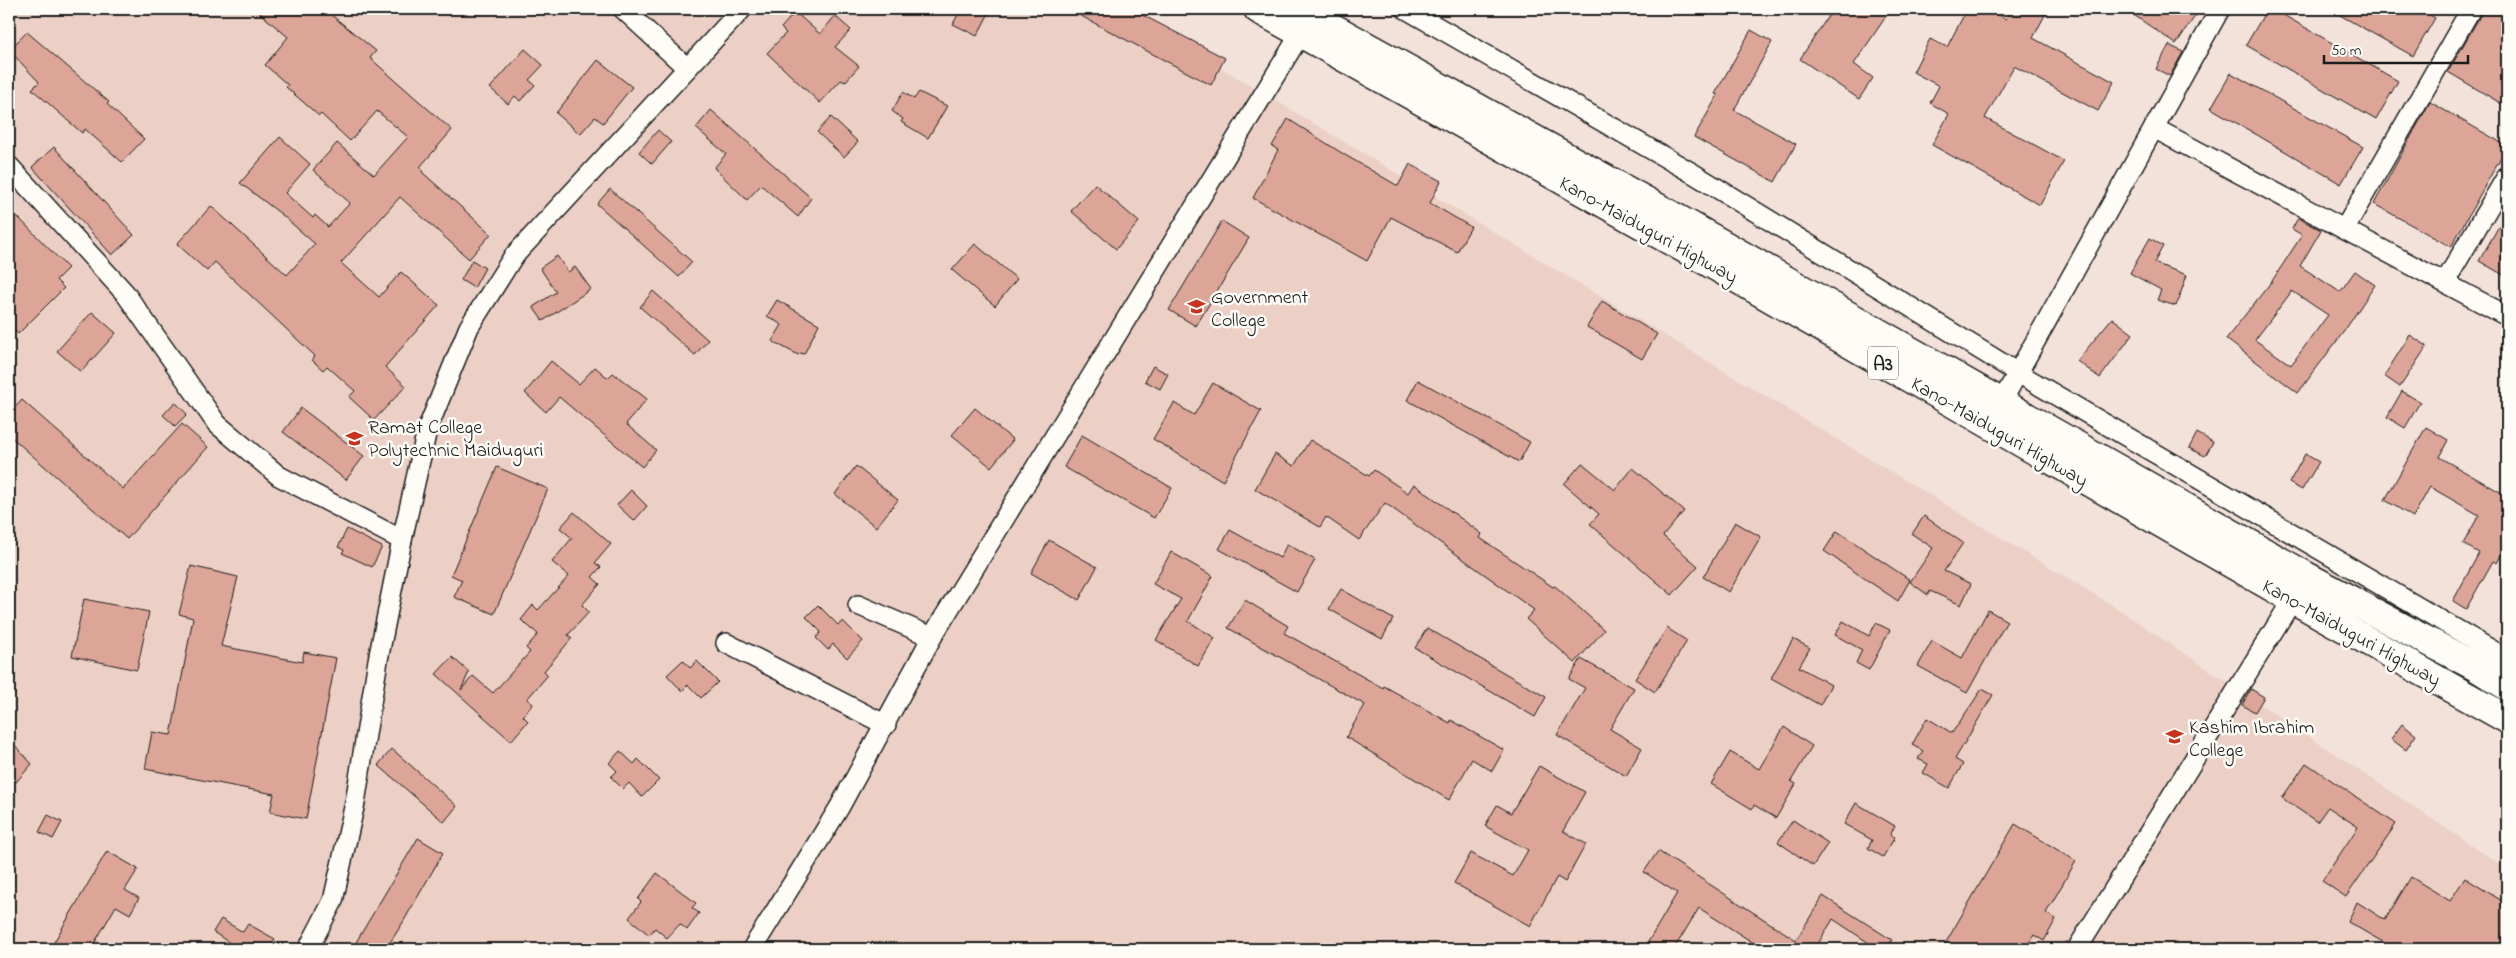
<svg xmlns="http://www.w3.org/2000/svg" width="2516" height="958" viewBox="0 0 2516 958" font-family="'Indie Flower',sans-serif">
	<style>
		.built { fill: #ecd0c6 }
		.building { fill: #dda597; stroke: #1c1c1c; fill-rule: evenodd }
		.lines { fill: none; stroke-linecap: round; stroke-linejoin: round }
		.street-casing { stroke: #1c1c1c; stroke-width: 22 }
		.highway-casing { stroke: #1c1c1c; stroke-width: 31 }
		.street { stroke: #fdfcf7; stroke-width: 19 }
		.highway { stroke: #fdfcf7; stroke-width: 28 }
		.labels { text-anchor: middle; stroke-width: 5; stroke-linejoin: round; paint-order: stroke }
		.shield { fill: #fdfcf7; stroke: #605f5e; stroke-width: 1 }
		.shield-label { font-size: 19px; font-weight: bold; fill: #1c1c1c }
		.street-label { font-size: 20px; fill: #1c1c1c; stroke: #fdfcf7 }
		.poi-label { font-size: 20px; fill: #1c1c1c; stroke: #fdfcf7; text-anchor: start }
	</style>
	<rect width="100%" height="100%" fill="#f3e2da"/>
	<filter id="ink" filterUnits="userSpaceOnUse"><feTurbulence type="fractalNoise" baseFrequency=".02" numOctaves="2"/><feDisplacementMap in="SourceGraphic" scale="10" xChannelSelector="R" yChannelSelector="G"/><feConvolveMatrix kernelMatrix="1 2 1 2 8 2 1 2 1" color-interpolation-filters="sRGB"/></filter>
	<g filter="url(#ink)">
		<polygon class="built" points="9,9 1124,9 2112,605 2507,869 2507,949 9,949"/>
		<g class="building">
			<polygon points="255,9 324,9 376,51 370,58 452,130 420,167 423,170 422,172 491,234 469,259 400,197 341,263 379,297 401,272 439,305 385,367 406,386 374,420 349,397 355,391 327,366 323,370 312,360 315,356 215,262 207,271 177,244 211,206 287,275 315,244 281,214 240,183 280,137 310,164 285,193 313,218 315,215 328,227 350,203 313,170 337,143 374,175 408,137 377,111 350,141 321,114 319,116 286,87 288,85 265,65 288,37"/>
			<polygon points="961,9 991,9 977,36 953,24"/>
			<polygon points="1068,9 1131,9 1225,58 1211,85"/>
			<polygon points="1833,9 1891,9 1854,64 1873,78 1859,99 1800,59"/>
			<polygon points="1967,9 1987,9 2006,19 2012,9 2048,9 2033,38 2114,82 2098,111 2014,66 1985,118 2064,161 2040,205 1932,145 1949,114 1930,103 1939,86 1913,72 1930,39 1947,47"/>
			<polygon points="2125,9 2200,9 2176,44"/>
			<polygon points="2267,9 2273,9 2398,81 2376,120 2246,45"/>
			<polygon points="2329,9 2420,9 2435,18 2413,56"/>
			<polygon points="2484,9 2507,9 2507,107 2448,72"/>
			<polygon points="795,12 820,34 835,16 851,30 835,47 859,66 845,82 841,80 820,103 767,53 786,33 781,28"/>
			<polygon points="1751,30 1772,42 1734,110 1796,144 1775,182 1694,137 1718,95 1715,94"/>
			<polygon points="27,32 109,102 107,104 144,139 122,162 85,129 82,133 32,89 39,82 9,50"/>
			<polygon points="2169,45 2183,52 2170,76 2156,69"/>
			<polygon points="525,49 543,65 529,80 535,85 520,101 515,96 508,104 490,88"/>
			<polygon points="598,60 632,87 603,123 595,117 580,134 556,113"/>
			<polygon points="2231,73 2363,147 2341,184 2211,108"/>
			<polygon points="903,92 914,99 919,92 947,106 928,138 901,122 903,119 892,111"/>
			<polygon points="2430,102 2507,146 2451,247 2374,204"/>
			<polygon points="711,110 811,198 798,217 761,185 747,200 714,168 726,154 696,128"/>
			<polygon points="831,117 858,142 844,157 817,132"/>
			<polygon points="1288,119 1345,155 1398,186 1410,164 1441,181 1430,203 1471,227 1457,252 1391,217 1367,261 1253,198 1278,150 1272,146"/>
			<polygon points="658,130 671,142 652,164 639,152"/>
			<polygon points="54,147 134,235 112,255 32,167"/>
			<polygon points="1095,184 1139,222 1116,249 1071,211"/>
			<polygon points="610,189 692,262 679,277 597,204"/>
			<polygon points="9,208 68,268 56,280 64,288 18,334 9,324"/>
			<polygon points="2507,212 2507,277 2479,261"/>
			<path d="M2298,218L2321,230L2300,266L2340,292L2355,271L2375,285L2345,330L2298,393L2226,339L2272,281L2302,235L2292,229ZM2292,291L2328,315L2291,365L2255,340Z"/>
			<polygon points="1222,221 1249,238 1196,326 1169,310"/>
			<polygon points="2150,238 2163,246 2154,263 2187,275 2176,306 2157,300 2161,290 2130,273"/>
			<polygon points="975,244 1017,279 995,306 952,270"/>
			<polygon points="557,256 568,272 575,267 591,289 543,321 533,307 556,292 540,268"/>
			<polygon points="472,260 485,268 474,288 461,280"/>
			<polygon points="653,291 708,340 695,355 640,307"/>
			<polygon points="777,300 819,324 804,354 800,353 798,355 772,341 782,325 767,316"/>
			<polygon points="1602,301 1657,334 1642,359 1587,327"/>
			<polygon points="92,312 116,333 81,372 57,351"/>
			<polygon points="2112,318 2133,334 2100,378 2077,361"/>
			<polygon points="2410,335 2427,346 2400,387 2384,376"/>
			<polygon points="551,361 579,384 595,367 608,378 613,373 647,399 626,424 656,450 642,467 559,397 546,412 525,393"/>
			<polygon points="1153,366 1168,374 1160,389 1145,381"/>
			<polygon points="1418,380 1530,442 1519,462 1407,400"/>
			<polygon points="1213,383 1261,411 1223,481 1153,439 1174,403 1194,415"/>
			<polygon points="2402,391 2420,402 2405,428 2387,417"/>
			<polygon points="22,400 123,489 182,424 208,447 127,539 9,435 9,414"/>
			<polygon points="175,402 187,414 175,426 163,415"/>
			<polygon points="301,408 364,456 346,480 283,432"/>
			<polygon points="975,408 1013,440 991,467 952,435"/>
			<polygon points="2426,427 2448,440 2439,457 2507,496 2507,544 2497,563 2493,561 2466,609 2453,601 2479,553 2463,544 2479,515 2430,487 2413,517 2385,500"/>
			<polygon points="2197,433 2213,442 2205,456 2189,448"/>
			<polygon points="1082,435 1172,488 1154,518 1064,467"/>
			<polygon points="1310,440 1369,476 1374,470 1408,493 1414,484 1482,534 1480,538 1553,587 1555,586 1604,630 1575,663 1526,619 1534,610 1385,503 1359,540 1326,517 1320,527 1255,489 1275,454 1294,466"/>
			<polygon points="2305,454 2319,462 2302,490 2289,483"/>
			<polygon points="1582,463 1615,490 1633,468 1684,511 1663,536 1698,566 1672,595 1590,524 1599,514 1564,484"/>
			<polygon points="856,466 898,500 876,527 835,494"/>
			<polygon points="497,467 548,489 494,614 454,597 462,580 451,575"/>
			<polygon points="631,490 647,506 634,521 617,505"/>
			<polygon points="574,512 611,544 595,563 601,567 592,577 600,584 582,605 589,612 568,635 572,638 544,671 548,675 527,699 533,704 523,716 528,721 511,741 436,674 452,657 469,672 461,690 473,676 493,693 530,652 526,648 538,634 521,620 533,605 538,610 569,576 552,562 572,538 560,528"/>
			<polygon points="1924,516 1963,543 1944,571 1971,584 1961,605 1930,591 1928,595 1910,582 1933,548 1912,534"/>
			<polygon points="1735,522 1761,537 1729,592 1703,577"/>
			<polygon points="347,529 382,547 372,567 342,553 344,550 338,547"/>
			<polygon points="1230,530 1280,558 1287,544 1315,560 1297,592 1219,549"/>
			<polygon points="1837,531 1910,580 1898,601 1824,551"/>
			<polygon points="1049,540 1097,567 1079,600 1031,573"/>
			<polygon points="1171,552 1213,576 1188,621 1215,638 1198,666 1156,640 1181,599 1153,584"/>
			<polygon points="191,566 238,577 221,646 302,662 304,652 336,658 306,819 270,812 274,794 145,769 152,732 171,735 193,618 179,614"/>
			<polygon points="1341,589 1393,619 1382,639 1329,609"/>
			<polygon points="84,599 149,612 137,670 72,656"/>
			<polygon points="1245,600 1288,626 1284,633 1383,688 1384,686 1450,723 1451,720 1504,750 1492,771 1472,759 1449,800 1346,737 1365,705 1228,628"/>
			<polygon points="818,605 838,625 843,621 863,641 847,658 833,644 828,650 816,638 821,632 806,617"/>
			<polygon points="1988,610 2007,621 1967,693 1918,666 1932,641 1962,658"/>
			<polygon points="1843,621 1869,636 1876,623 1890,630 1869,670 1856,663 1862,650 1835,635"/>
			<polygon points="1427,628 1546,697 1535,717 1415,648"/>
			<polygon points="1667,628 1687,641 1655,692 1635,679"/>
			<polygon points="1793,639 1810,648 1799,667 1831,685 1820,705 1771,678"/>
			<polygon points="1581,659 1634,688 1610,729 1642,748 1626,776 1557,735 1585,688 1569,679"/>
			<polygon points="683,660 690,668 697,661 718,682 701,698 688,685 682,691 667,675"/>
			<polygon points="1982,689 1993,695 1955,759 1963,764 1949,788 1923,773 1928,764 1918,759 1923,751 1912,745 1927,718 1952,733"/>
			<polygon points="2251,689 2264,697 2255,712 2242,705"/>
			<polygon points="2402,724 2416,735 2406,750 2391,739"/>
			<polygon points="1784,727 1812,746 1791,781 1796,784 1776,818 1754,805 1752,809 1711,784 1730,752 1759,769"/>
			<polygon points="9,739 32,764 9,790"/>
			<polygon points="392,749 457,806 444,822 378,765"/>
			<polygon points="620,751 634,764 638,759 659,780 642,797 629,783 623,789 611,777 617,771 609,763"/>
			<polygon points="2306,763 2396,824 2346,897 2322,881 2358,827 2328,807 2317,822 2282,798"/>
			<polygon points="1539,766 1585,792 1563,831 1586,844 1565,882 1557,877 1530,926 1454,883 1471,853 1513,876 1528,850 1485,826 1497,805 1511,813"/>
			<polygon points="1856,803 1895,826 1890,835 1895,837 1883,857 1868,848 1872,840 1844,824"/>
			<polygon points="48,815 62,822 53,839 39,832"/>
			<polygon points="1793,820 1828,843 1813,866 1778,842"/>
			<polygon points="2015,824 2076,861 2046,913 2056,919 2044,941 2034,935 2025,949 1942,949"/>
			<polygon points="418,838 443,853 402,924 386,949 352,949"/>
			<polygon points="107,851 138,869 125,890 139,898 130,914 116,906 91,949 50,949"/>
			<polygon points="1658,851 1796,940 1823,896 1892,940 1886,949 1878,949 1833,919 1815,949 1763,949 1699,908 1674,949 1644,949 1677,893 1644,872"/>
			<polygon points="657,873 696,903 692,908 699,913 687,930 680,924 667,938 655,928 649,935 629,918 641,902 638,899"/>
			<polygon points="2411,877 2450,901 2465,878 2507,904 2507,949 2395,949 2348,922 2357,902 2385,920"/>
			<polygon points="221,919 243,932 248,924 275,939 269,949 239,949 213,932"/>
		</g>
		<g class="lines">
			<defs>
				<g id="street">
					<polyline points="623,9 687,68"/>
					<polyline points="1406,9 1694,174 2018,373 2507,659"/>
					<polyline points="2154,128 2507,316"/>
					<polyline points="9,166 125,293 217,424 279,476 402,540"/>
					<polyline points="2345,228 2471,9"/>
					<polyline points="2445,282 2507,176"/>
					<polyline points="2001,403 2220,9"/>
					<polyline points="858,605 932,637"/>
					<polyline points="726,643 886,725"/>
					<polyline points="308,949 333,901 355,803 378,660 402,540 427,430 469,327 513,257 742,9"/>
					<polyline points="752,949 839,808 932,637 1301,33"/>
					<polyline points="2077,949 2293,599"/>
				</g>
				<g id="highway">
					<polyline points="1258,9 1696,255 2293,599 2507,719"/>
					<polyline points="1299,9 1689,225 2306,576 2478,668 2507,686"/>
				</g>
			</defs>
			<use href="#street" class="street-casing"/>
			<use href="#highway" class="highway-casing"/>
			<use href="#street" class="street"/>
			<use href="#highway" class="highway"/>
		</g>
	</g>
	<defs>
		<symbol id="school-bare" viewBox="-9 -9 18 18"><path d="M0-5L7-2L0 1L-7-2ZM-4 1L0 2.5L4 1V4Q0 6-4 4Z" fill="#c8321e" stroke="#fdfcf7" stroke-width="2.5" paint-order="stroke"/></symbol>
	</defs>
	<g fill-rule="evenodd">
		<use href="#school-bare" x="1184" y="294" width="25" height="25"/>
		<use href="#school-bare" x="342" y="426" width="25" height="25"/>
		<use href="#school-bare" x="2162" y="724" width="25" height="25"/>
	</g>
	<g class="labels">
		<rect class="shield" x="1868" y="346.5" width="30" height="33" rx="4"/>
		<g class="shield-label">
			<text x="1883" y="370">A3</text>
		</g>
		<g class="street-label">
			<text transform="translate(1649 229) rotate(29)" y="7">Kano-Maiduguri Highway</text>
			<text transform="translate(2000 431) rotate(30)" y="7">Kano-Maiduguri Highway</text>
			<text transform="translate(2352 632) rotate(29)" y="7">Kano-Maiduguri Highway</text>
		</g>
		<g class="poi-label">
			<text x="1211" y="303">Government<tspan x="1211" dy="23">College</tspan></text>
			<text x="368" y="433">Ramat College<tspan x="368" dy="23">Polytechnic Maiduguri</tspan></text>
			<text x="2189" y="733">Kashim Ibrahim<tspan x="2189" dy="23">College</tspan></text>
		</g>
	</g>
	<rect width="2516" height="958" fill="none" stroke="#fdfcf7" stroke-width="30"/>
	<rect x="15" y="15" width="2486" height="928" fill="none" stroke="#1c1c1c" stroke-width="2" filter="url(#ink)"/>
	<path d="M2324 55v8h144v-8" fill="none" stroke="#1c1c1c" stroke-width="2.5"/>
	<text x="2331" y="55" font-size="15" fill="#1c1c1c" stroke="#fdfcf7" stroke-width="4" paint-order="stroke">50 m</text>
</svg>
